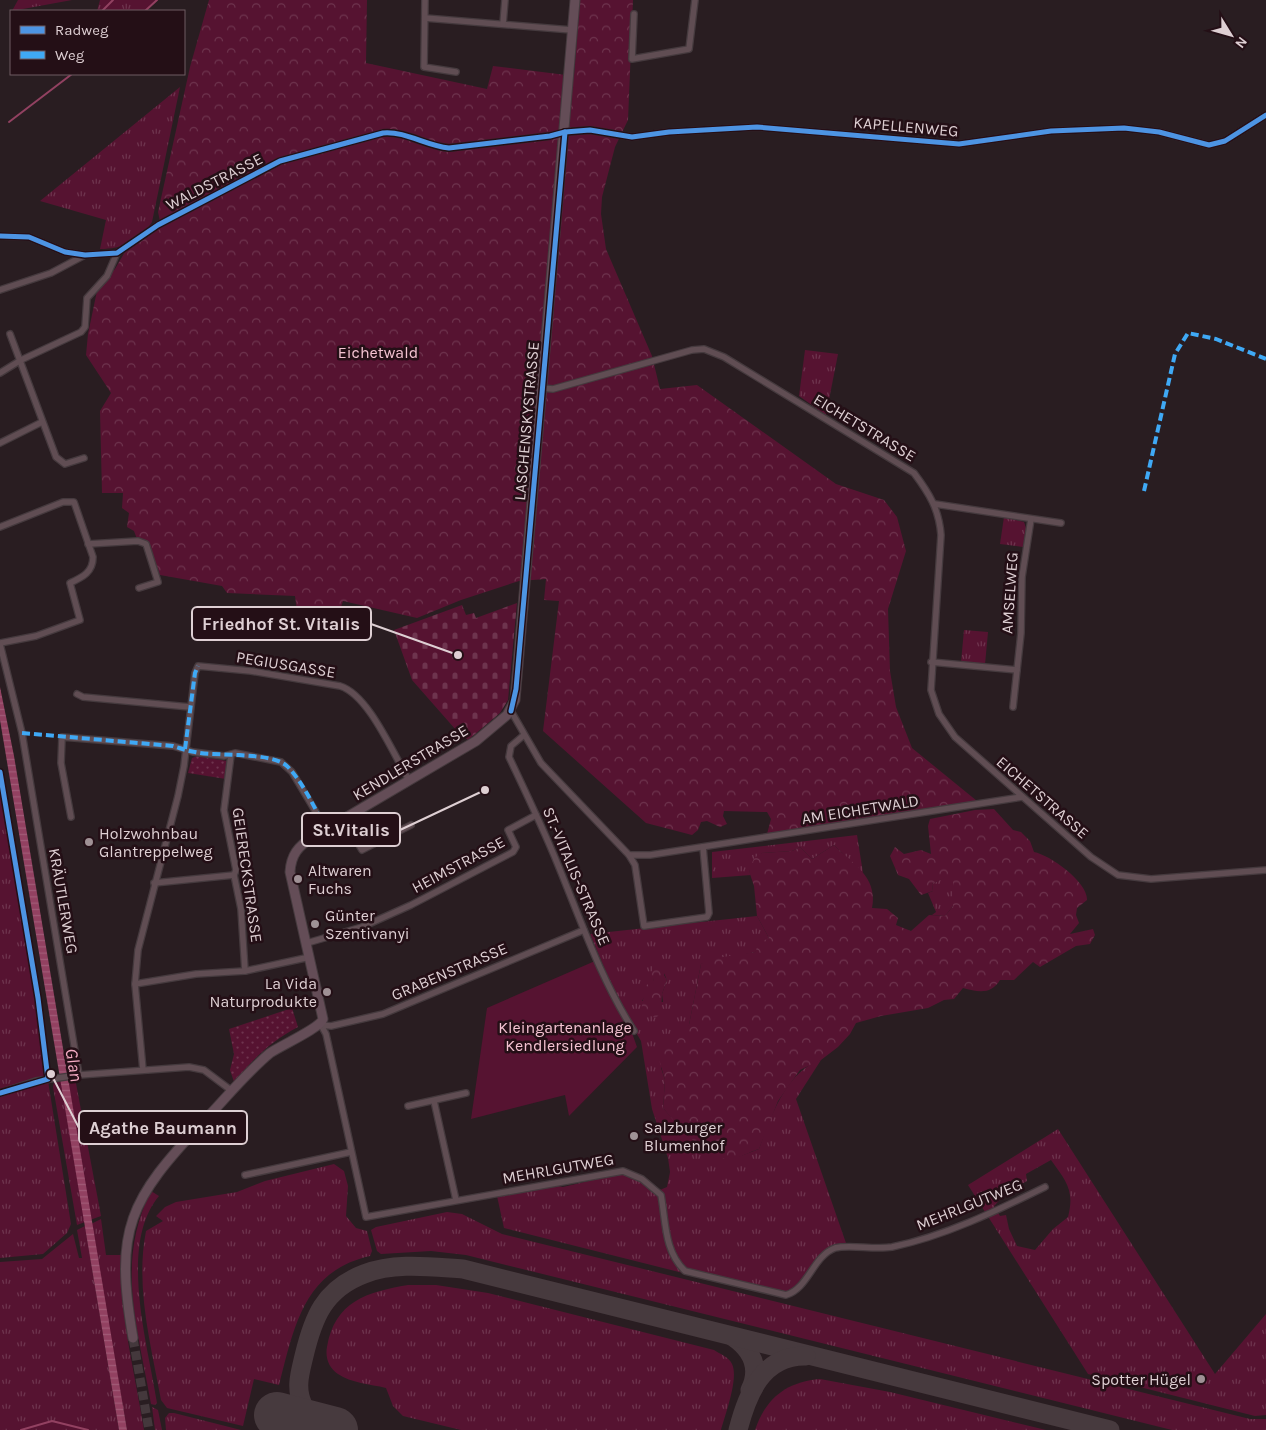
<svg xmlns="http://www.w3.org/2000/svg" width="1266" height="1430" viewBox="0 0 1266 1430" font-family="Karla,sans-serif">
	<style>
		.grass { fill: url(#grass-tufts); fill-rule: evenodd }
		.forest { fill: url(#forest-crowns) }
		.cemetery { fill: url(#cemetery-stones) }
		.park { fill: url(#park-dots) }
		.garden { fill: #561331 }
		.water { fill: url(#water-rules) }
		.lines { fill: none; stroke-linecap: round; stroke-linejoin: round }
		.stream { stroke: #924161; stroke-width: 2 }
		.taxiway { stroke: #473a3e; stroke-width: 19 }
		.runway { stroke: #473a3e; stroke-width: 46 }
		.secondary-tunnel { stroke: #44383c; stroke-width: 9; stroke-dasharray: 9 4.5; stroke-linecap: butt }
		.street-casing { stroke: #453a3e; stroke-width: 8 }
		.secondary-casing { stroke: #453a3e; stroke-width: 11 }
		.street { stroke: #604d53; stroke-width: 5.5 }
		.secondary { stroke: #644d57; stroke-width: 9 }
		.quiet { stroke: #3fa9f5; stroke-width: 4; stroke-dasharray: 8 4; stroke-linecap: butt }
		.cycleway-casing { stroke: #240f16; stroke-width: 8 }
		.cycleway { stroke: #4d94e3; stroke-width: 5 }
		.poi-dot { fill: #9f9195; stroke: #240f16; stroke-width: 2 }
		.labels { text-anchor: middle; stroke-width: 5; stroke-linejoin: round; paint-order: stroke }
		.street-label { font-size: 16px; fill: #decfd3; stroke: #240f16 }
		.park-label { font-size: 16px; fill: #f4c2d1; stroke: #240f16 }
		.poi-label { font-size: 16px; fill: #decfd3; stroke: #240f16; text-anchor: start }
		.water-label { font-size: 18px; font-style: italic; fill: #f4abc3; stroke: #240f16 }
		.leader { fill: none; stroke: #decfd3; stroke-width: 2 }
		.callout-dot { fill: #decfd3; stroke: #240f16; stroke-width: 2 }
		.callout { fill: #240f16; stroke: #decfd3; stroke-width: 2 }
		.callout-label { font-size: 18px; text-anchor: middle; font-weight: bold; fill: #decfd3 }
	</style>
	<defs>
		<pattern id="grass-tufts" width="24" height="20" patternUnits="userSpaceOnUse" patternTransform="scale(1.25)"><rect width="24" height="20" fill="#561331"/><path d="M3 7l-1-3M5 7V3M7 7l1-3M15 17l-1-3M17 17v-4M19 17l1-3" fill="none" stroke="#6e344e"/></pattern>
		<pattern id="forest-crowns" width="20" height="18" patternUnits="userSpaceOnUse" patternTransform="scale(1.25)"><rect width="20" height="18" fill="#561331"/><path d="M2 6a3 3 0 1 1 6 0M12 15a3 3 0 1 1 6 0" fill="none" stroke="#6e344e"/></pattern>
		<pattern id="cemetery-stones" width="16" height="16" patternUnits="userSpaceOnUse" patternTransform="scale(1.25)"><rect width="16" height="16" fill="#561331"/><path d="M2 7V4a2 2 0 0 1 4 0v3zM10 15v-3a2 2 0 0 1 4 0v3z" fill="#6e344e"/></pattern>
		<pattern id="park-dots" width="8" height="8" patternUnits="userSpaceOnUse" patternTransform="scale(1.25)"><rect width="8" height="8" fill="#561331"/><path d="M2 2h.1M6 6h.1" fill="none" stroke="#6e344e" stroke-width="1.8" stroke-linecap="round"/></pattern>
		<pattern id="water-rules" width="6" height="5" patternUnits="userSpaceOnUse" patternTransform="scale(1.25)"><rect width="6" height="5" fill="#924161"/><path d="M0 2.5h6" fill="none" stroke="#a15b77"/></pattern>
	</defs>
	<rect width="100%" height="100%" fill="#291d21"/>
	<g class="grass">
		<polygon points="18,0 72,0 12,11"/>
		<polygon points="100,0 158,0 145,11 97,11"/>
		<path d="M180,87L152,222C139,241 123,249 100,249L106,220L40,201Z"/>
		<polygon points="805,350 838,354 826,415 799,396"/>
		<polygon points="1004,517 1024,522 1026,528 1023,547 1000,544"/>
		<polygon points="964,630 988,632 985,664 961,662"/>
		<polygon points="0,782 71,1224 67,1233 43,1254 0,1258"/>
		<polygon points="857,835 863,873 834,845 812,859 800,847 792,851 762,853 749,871 751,875 712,878 712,852"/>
		<polygon points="953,873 953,906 945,916 932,915 936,912 928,893 933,891 932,884"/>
		<path d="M757,916L769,938L755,952L701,964L689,1025L661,1068L665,1080L663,1108L688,1136L738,1157L759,1149C770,1118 787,1070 821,1060L796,1099L847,1246L833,1247L800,1284L786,1294L687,1270L683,1273L504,1228L497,1196L558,1186L563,1187L623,1173L630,1175L655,1192L667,1187L670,1172L668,1158L652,1109L641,1041L621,1007L590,934ZM664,973L667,980L662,994L663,1002L642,1001L654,980L653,977Z"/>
		<polygon points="75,1078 101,1216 90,1220 67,1079"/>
		<polygon points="61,1080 85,1222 77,1225 53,1087 54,1082"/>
		<path d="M1058,1129L1215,1374L1266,1314V1415L1255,1416L1088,1374L968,1185ZM1051,1160C1066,1181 1075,1190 1068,1217L1053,1229L1035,1250L1017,1246L1009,1229L1006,1215L1000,1216L994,1206L1006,1193L1027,1181L1026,1174Z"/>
		<path d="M334,1164L344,1171L348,1186L346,1216L356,1228L367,1231L372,1251L370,1256C303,1271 294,1328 279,1385L254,1379L243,1426L167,1408L161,1400C151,1345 135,1287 146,1231L163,1221L156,1216L165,1207L176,1202L237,1192L265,1181Z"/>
		<path d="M151,1191L159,1196C118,1245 148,1345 157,1403L155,1405L151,1404C138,1328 115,1263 151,1191Z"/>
		<polygon points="447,1212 462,1214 502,1234 1250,1419 1266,1419 1266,1430 1172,1430 466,1255 431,1251 381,1254 377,1251 371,1230 376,1227"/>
		<path d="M101,1219L106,1255H121C119,1313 135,1373 144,1430H127L91,1224Z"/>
		<polygon points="85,1226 119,1430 0,1430 0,1262 42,1259 73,1234 79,1258 82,1258 77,1230"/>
		<path d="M408,1285H436L488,1293L714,1350C720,1354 729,1357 732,1364C739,1378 725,1415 721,1430H461L403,1416L393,1406L386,1388C370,1384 351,1383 338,1374C329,1368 325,1358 327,1347C335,1301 367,1292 408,1285Z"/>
		<path d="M820,1379L890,1392L1046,1430H755C766,1398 786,1382 820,1379Z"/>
		<polygon points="152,1407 158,1410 162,1430 155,1430"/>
		<polygon points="169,1413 174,1413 241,1430 166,1430 165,1418"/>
	</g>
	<g class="forest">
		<polygon points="209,0 367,0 366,63 487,89 493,66 574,76 580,0 633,0 628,120 615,147 602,197 601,214 606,249 652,356 660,389 697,385 836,484 884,500 897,517 906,551 888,609 890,671 896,707 912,748 977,801 767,834 771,819 767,812 724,811 723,816 727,824 720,827 707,821 701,822 698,830 692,835 646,823 543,731 559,601 544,600 546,579 519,581 461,600 417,618 343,601 337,619 297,611 295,596 227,593 222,586 160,575 147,541 137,539 134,531 127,527 129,513 122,508 123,493 102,493 100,411 111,393 86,355 88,334 98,286 115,269 126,250 161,226 158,212 190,67"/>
		<path d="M994,809L1013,830L1021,832L1030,841L1034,852C1050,855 1088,882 1087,900L1077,908L1076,915L1079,923L1070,934L1093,929L1095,935L1090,944L1076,946L1040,967L1033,962L1014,980H1000C991,995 978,992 963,988L954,999L944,1000L928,1008L881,1016L856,1023L850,1034L838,1047L821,1060L800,1070L778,1101L759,1149C748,1152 738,1160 726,1159C704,1158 676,1123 663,1108L665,1080L658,1056L661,1045L675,1030L689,1025L701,964L710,959L755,952L759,943L769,938L757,916L754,886L749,871L754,858L762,853L792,851L800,847L812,859L834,845C854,865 878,877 872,908L887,909L898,918L896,925L911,931L929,915L945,916L953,906V874L932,884L933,891L921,895L909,879L898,875L890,856L895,847L904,854L921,850L931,854L928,826L930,819L975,810Z"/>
		<path d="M657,964L666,967L664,975L667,980L662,994L661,1014L655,1018L642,1011C641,1002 645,996 645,986L654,980L651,975L653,967Z"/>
	</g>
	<polygon class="cemetery" points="517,603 508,700 500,713 468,740 456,730 412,680 394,630 462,605 466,615 474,613 476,618"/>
	<g class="park">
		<polygon points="197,756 227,761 229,762 226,779 188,773 192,758"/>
		<path d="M292,1008L298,1027C271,1041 253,1059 234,1082L230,1070L234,1054L229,1029Z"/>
	</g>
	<polygon class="garden" points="595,961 631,1030 637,1047 569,1116 565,1095 471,1119 487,1008"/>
	<polygon class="water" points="0,687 14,756 127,1430 119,1430 0,720"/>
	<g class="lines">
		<g class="stream">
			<polyline points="102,11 113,0"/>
			<polyline points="145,11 157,0"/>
			<polyline points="9,122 72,74"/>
			<polyline points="21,1430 52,1421 88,1430"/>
		</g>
		<g class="taxiway">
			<path d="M733,1337C752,1350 761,1368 750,1390"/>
			<path d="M324,1427C316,1421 307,1414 303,1405C295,1388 300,1373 304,1356C313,1318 324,1289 364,1274C395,1262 431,1267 463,1269L1110,1430"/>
			<path d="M738,1430C747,1395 762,1355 806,1356"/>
		</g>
		<polyline class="runway" points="277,1415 335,1430"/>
		<polyline class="secondary-tunnel" points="133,1338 149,1430"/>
		<defs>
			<g id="street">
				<polyline points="425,0 424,67 456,72"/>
				<polyline points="634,14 632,59 689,49 695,0"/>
				<polyline points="425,18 572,30"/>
				<polyline points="503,24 505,0"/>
				<path d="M0,236L29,237L65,252L85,255L117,253L158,225L280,161L383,133C406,131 426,146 449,148L550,136L565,132L590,130L632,137L669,132L757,127L959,144L1051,131L1124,128L1159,132L1209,145L1225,141L1266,115"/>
				<polyline points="0,290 51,273 85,255"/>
				<polyline points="10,334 56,457 65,464 84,458"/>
				<polyline points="0,373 21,360 81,332 85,327 87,298 107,276 117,253"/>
				<path d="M541,388L553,389L692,350L704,349L724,357L914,473C929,493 939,509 941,535L931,690L939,714L955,737L1091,857L1118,875L1151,879L1266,870"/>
				<polyline points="0,443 42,422"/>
				<polyline points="935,504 1061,523"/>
				<path d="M0,527L63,502H74L93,557C93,572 83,577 70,583L80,620L36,636L0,643"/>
				<polyline points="88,544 138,541 146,544 158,582 139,588"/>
				<polyline points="0,644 22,733 79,1075"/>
				<polyline points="931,662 1017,670 1021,633 1022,577 1031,519"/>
				<polyline points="77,694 83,697 190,707"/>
				<polyline points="1013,707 1017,670"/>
				<polyline points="511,711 541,763 629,855 650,855 1022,797"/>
				<path d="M524,735L511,746L509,757C526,793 543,828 558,865C581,921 601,980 634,1031"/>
				<polyline points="231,755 224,810 236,870 234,875 241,909 245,971"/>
				<polyline points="71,817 61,763 62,737 173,746 193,752 224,756 235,753 281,762 292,772 326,829"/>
				<polyline points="344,819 362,850 411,825"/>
				<polyline points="629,855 635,865 644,926 707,917 709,913 703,847"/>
				<polyline points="154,883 234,875"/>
				<polyline points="307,943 362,927 411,905 513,852 516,847 508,830 536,815"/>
				<polyline points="135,984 196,974 245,971 310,957"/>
				<path d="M321,1025L326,1034L366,1217L623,1171L642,1179L661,1195C666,1222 664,1251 685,1271L786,1295C808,1289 813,1256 835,1248C849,1244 874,1250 892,1247C945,1236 996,1211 1045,1187"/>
				<polyline points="321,1025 331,1026 383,1014 584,930"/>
				<path d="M143,1070L135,984L138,950L178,796L184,766L195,673L198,666L251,671L340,686C369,695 393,754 409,780"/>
				<polyline points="0,1093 36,1081 79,1075 189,1067 204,1070 232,1091"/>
				<polyline points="434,1101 456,1200"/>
				<polyline points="408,1106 466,1093"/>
				<polyline points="245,1175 351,1152"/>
			</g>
			<path id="secondary" d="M133,1338C114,1229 129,1200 204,1121C225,1099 246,1073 270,1053C282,1045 320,1028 323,1019L290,872C291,855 298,846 313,837L476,741L507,715L515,700L575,0"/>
		</defs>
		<use href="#street" class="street-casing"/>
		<use href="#secondary" class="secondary-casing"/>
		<use href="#street" class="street"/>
		<use href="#secondary" class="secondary"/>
		<g class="quiet">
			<polyline points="1144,491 1175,354 1188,333 1216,339 1266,359"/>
			<path d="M22,733L173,746C180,748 187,751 195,752C217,757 273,751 288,767C304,784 315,809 326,829"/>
			<polyline points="185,749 195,673 198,666"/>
		</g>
		<defs>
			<g id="cycleway">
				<path d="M0,236L29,237L65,252L85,255L117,253L158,225L280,161L383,133C406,131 426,146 449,148L550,136L565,132L590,130L632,137L669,132L757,127L959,144L1051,131L1124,128L1159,132L1209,145L1225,141L1266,115"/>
				<polyline points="511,711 516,689 565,132"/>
				<polyline points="0,772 38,998 48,1079 0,1093"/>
			</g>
		</defs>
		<use href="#cycleway" class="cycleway-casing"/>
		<use href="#cycleway" class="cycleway"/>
	</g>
	<g class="poi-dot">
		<circle cx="89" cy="842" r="5"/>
		<circle cx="298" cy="879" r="5"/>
		<circle cx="315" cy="924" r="5"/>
		<circle cx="327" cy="992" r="5"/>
		<circle cx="634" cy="1136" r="5"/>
		<circle cx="1201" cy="1379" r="5"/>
	</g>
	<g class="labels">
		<g class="street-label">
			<text transform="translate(906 126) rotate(5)" y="6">KAPELLENWEG</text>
			<text transform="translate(214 181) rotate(-27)" y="6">WALDSTRASSE</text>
			<text transform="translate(526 421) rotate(-85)" y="6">LASCHENSKYSTRASSE</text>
			<text transform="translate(865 427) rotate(31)" y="6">EICHETSTRASSE</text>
			<text transform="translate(1009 593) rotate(-86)" y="6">AMSELWEG</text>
			<text transform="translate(286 664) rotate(9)" y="6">PEGIUSGASSE</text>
			<text transform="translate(410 762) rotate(-31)" y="6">KENDLERSTRASSE</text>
			<text transform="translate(1043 797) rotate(41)" y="6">EICHETSTRASSE</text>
			<text transform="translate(860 809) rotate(-9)" y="6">AM EICHETWALD</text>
			<text transform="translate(458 864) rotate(-28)" y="6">HEIMSTRASSE</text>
			<text transform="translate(248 875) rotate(82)" y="6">GEIERECKSTRASSE</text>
			<text transform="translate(577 876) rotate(67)" y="6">ST.-VITALIS-STRASSE</text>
			<text transform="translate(64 901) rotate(80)" y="6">KRÄUTLERWEG</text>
			<text transform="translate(449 971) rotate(-23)" y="6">GRABENSTRASSE</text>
			<text transform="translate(558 1168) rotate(-10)" y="6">MEHRLGUTWEG</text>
			<text transform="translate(969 1204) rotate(-22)" y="6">MEHRLGUTWEG</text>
		</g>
		<g class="park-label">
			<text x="378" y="358">Eichetwald</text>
			<text x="565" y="1033">Kleingartenanlage<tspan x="565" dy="18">Kendlersiedlung</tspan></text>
		</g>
		<g class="poi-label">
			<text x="99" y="839">Holzwohnbau<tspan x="99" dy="18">Glantreppelweg</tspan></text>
			<text x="308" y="876">Altwaren<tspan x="308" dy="18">Fuchs</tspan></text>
			<text x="325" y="921">Günter<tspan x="325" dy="18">Szentivanyi</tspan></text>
			<text x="317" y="989" text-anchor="end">La Vida<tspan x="317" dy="18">Naturprodukte</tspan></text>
			<text x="644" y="1133">Salzburger<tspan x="644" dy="18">Blumenhof</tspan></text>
			<text x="1191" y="1385" text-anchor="end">Spotter Hügel</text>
		</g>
		<g class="water-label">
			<text transform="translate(74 1065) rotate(80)" y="6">Glan</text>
		</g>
	</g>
	<path class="leader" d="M458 655L371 624M485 790L400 830M51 1074L79 1128"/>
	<g class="callout-dot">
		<circle cx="458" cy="655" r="5"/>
		<circle cx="485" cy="790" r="5"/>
		<circle cx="51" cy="1074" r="5"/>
	</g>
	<g class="callout">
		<rect x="192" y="607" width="179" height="33" rx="5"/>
		<rect x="302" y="813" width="98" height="33" rx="5"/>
		<rect x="79" y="1111" width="168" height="33" rx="5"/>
	</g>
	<g class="callout-label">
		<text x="281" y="630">Friedhof St. Vitalis</text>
		<text x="351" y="836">St.Vitalis</text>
		<text x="163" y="1134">Agathe Baumann</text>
	</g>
	<rect x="10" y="10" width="175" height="65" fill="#240f16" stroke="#6e5c62"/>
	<rect x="20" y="26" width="25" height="8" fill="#4d94e3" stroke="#6e5c62"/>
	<text x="55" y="35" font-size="15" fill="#decfd3">Radweg</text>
	<rect x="20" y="51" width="25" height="8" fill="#3fa9f5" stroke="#6e5c62"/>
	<text x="55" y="60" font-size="15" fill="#decfd3">Weg</text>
	<g transform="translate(1231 35) rotate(127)" stroke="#240f16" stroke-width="4" paint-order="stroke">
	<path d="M0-4L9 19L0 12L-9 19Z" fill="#decfd3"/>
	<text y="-8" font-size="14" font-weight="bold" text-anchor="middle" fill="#decfd3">N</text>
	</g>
</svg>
